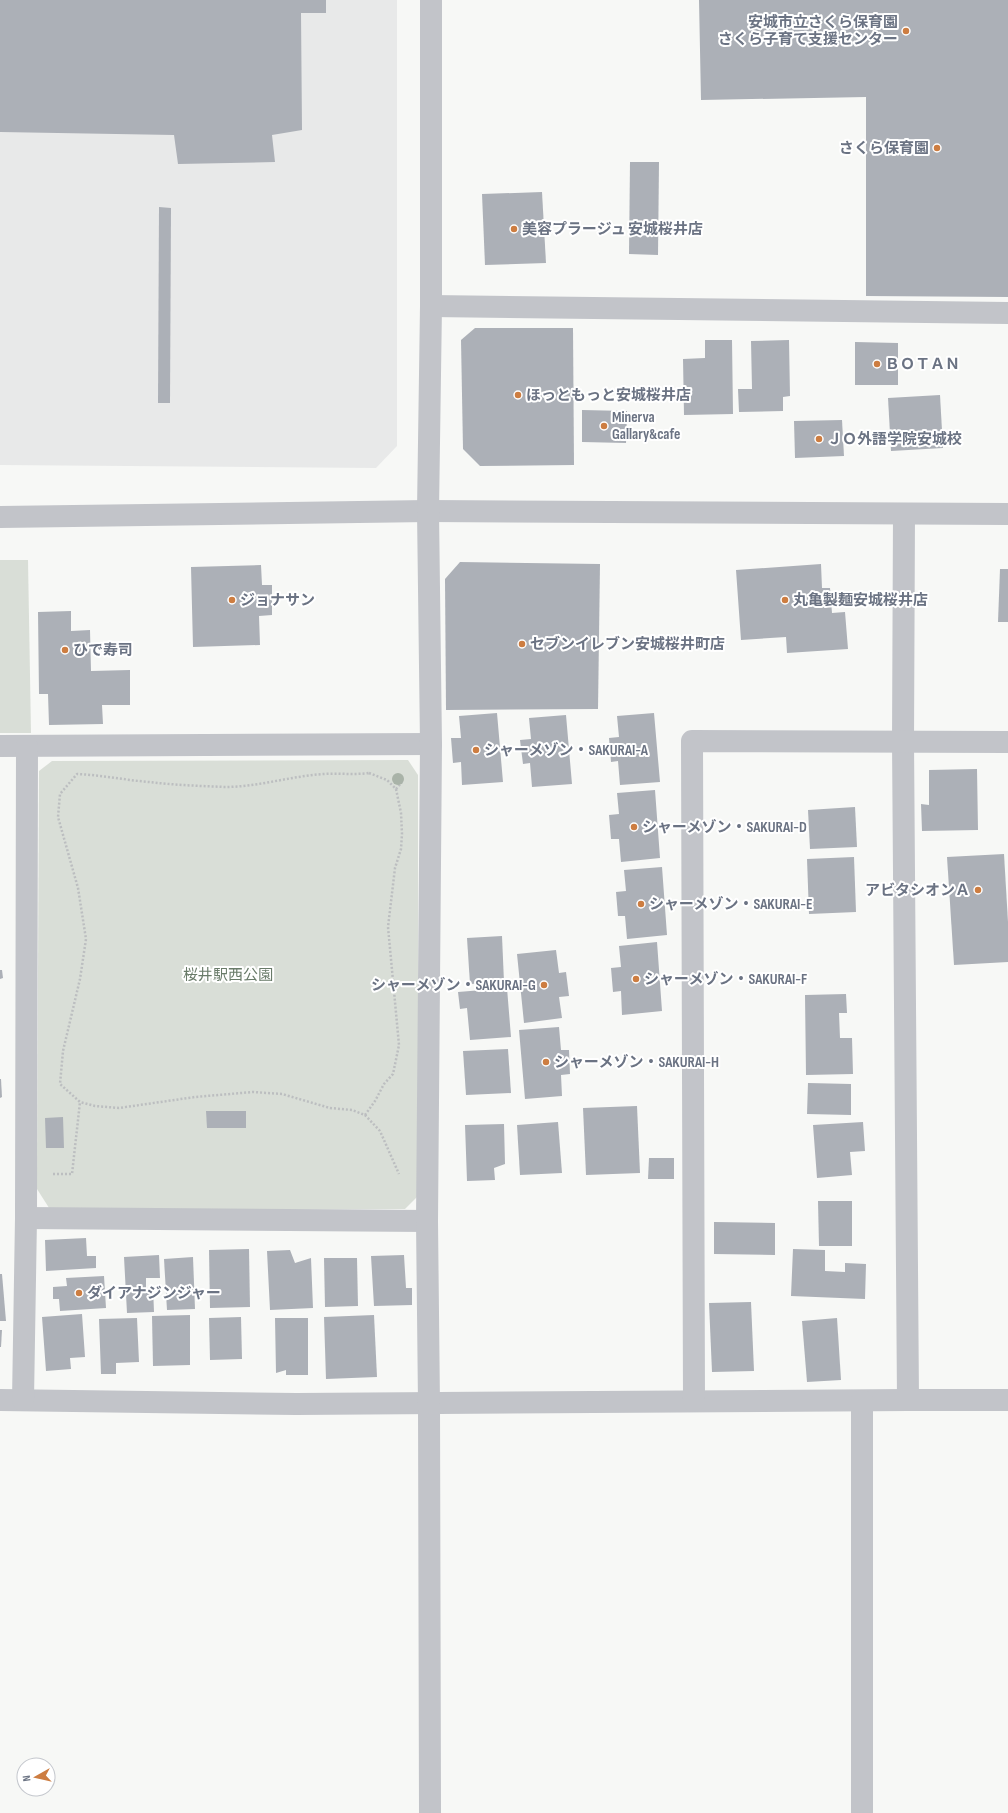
<svg xmlns="http://www.w3.org/2000/svg" width="1008" height="1813" viewBox="0 0 1008 1813" font-family="'Sofia Sans Condensed','Noto Sans JP',sans-serif">
	<style>
		.built { fill: #e8e9e9 }
		.green { fill: #d9ded7 }
		.building { fill: #acb0b7 }
		.lines { fill: none; stroke-linecap: round; stroke-linejoin: round }
		.path { stroke: #bcbec0; stroke-width: 2.5; stroke-dasharray: 2 2; stroke-linecap: butt }
		.minor { stroke: #c2c4c9; stroke-width: 22 }
		.tree { fill: #a9b3a8 }
		.poi-dot { fill: #cd7d41; stroke: #fff; stroke-width: 1.5 }
		.labels { text-anchor: middle; stroke-width: 4; stroke-linejoin: round; paint-order: stroke }
		.poi-label { font-size: 15px; font-weight: bold; fill: #6b7383; stroke: #fff; text-anchor: start }
		.park-label { font-size: 15px; fill: #697b69; stroke: #fff }
	</style>
	<rect width="100%" height="100%" fill="#f7f8f6"/>
	<polygon class="built" points="0,0 397,0 397,446 376,468 0,465"/>
	<g class="green">
		<polygon points="0,560 28,560 31,733 0,733"/>
		<polygon points="408,760 418,775 418,1196 405,1209 51,1211 37,1189 37,1174 39,771 52,761"/>
	</g>
	<g class="building">
		<polygon points="0,0 326,0 326,13 301,13 302,130 272,135 275,162 178,164 174,135 0,132"/>
		<polygon points="699,0 1008,0 1008,297 866,296 866,97 701,100"/>
		<polygon points="630,162 659,162 658,255 629,254"/>
		<polygon points="542,192 546,263 485,265 482,194"/>
		<polygon points="159,207 171,208 170,403 158,403"/>
		<polygon points="475,328 573,328 574,465 480,466 463,449 461,340"/>
		<polygon points="705,340 732,340 733,414 684,415 683,359 705,358"/>
		<polygon points="789,340 790,396 783,397 783,411 739,412 738,389 752,389 751,341"/>
		<polygon points="855,342 898,343 898,385 855,385"/>
		<polygon points="940,395 943,448 891,451 888,398"/>
		<polygon points="582,410 627,411 626,443 582,442"/>
		<polygon points="842,420 844,456 795,458 794,421"/>
		<polygon points="460,562 600,564 598,709 446,710 445,579"/>
		<polygon points="821,564 822,588 830,588 832,613 845,612 848,649 787,653 786,637 741,640 736,570"/>
		<polygon points="261,565 262,585 272,585 272,615 259,616 260,645 193,647 191,567"/>
		<polygon points="1000,569 1008,569 1008,622 998,622"/>
		<polygon points="71,611 71,631 90,630 91,671 130,670 130,705 102,705 103,724 49,725 48,694 39,694 38,612"/>
		<polygon points="497,713 503,782 462,785 461,762 453,763 451,738 461,738 459,716"/>
		<polygon points="654,713 660,782 620,785 618,761 611,762 609,738 619,737 617,716"/>
		<polygon points="566,715 572,784 532,787 530,763 523,764 520,740 531,739 529,718"/>
		<polygon points="977,769 978,830 922,831 921,804 929,805 929,770"/>
		<polygon points="655,790 660,858 621,862 619,839 611,839 609,815 619,814 617,793"/>
		<polygon points="855,807 857,847 810,849 808,810"/>
		<polygon points="1004,854 1008,922 1008,962 954,965 947,857"/>
		<polygon points="854,857 856,912 809,914 807,859"/>
		<polygon points="662,867 667,935 627,939 625,916 618,916 616,892 626,891 624,870"/>
		<polygon points="502,936 504,982 470,984 467,938"/>
		<polygon points="657,942 662,1011 622,1015 621,991 613,992 611,968 621,967 619,946"/>
		<polygon points="556,950 559,973 566,972 569,996 559,997 562,1018 524,1023 517,954"/>
		<polygon points="0,970 2,970 3,978 0,979"/>
		<polygon points="507,988 511,1037 470,1040 467,1008 460,1009 458,992"/>
		<polygon points="846,994 847,1013 839,1013 840,1038 852,1038 853,1074 806,1075 805,995"/>
		<polygon points="559,1027 561,1050 569,1050 570,1074 561,1075 562,1096 525,1099 519,1030"/>
		<polygon points="508,1049 511,1093 466,1095 463,1051"/>
		<polygon points="0,1079 1,1079 2,1097 0,1098"/>
		<polygon points="808,1083 851,1084 851,1115 807,1114"/>
		<polygon points="637,1106 640,1173 586,1175 583,1108"/>
		<polygon points="206,1111 246,1111 246,1128 207,1128"/>
		<polygon points="63,1117 64,1148 46,1148 45,1118"/>
		<polygon points="558,1122 562,1173 520,1175 517,1125"/>
		<polygon points="863,1122 865,1151 850,1152 852,1175 817,1178 813,1125"/>
		<polygon points="504,1124 505,1164 494,1168 495,1180 467,1181 465,1125"/>
		<polygon points="649,1158 674,1158 674,1179 648,1179"/>
		<polygon points="818,1201 852,1201 852,1246 819,1246"/>
		<polygon points="714,1222 775,1223 775,1255 714,1254"/>
		<polygon points="86,1238 87,1256 96,1256 96,1268 46,1271 45,1240"/>
		<polygon points="249,1249 250,1307 210,1308 209,1250"/>
		<polygon points="793,1249 825,1250 825,1271 845,1272 845,1263 866,1264 865,1299 791,1296"/>
		<polygon points="290,1250 295,1263 311,1258 313,1308 270,1310 267,1251"/>
		<polygon points="159,1255 160,1278 146,1278 146,1289 153,1287 154,1312 127,1313 124,1257"/>
		<polygon points="404,1255 406,1288 412,1288 412,1305 374,1306 371,1256"/>
		<polygon points="193,1257 195,1309 167,1310 164,1259"/>
		<polygon points="324,1258 357,1258 358,1306 325,1307"/>
		<polygon points="0,1274 2,1274 6,1321 0,1321"/>
		<polygon points="104,1276 106,1308 60,1311 59,1299 53,1299 53,1287 67,1286 66,1278"/>
		<polygon points="751,1302 754,1371 712,1372 709,1303"/>
		<polygon points="82,1314 85,1357 70,1358 71,1369 46,1371 42,1317"/>
		<polygon points="190,1315 190,1365 153,1366 152,1316"/>
		<polygon points="374,1315 377,1377 326,1379 324,1317"/>
		<polygon points="241,1317 242,1359 210,1360 209,1318"/>
		<polygon points="137,1318 139,1362 116,1363 116,1374 101,1374 99,1319"/>
		<polygon points="275,1318 308,1318 308,1375 286,1375 286,1370 276,1373"/>
		<polygon points="837,1318 841,1380 807,1382 802,1321"/>
		<polygon points="0,1330 2,1330 1,1347 0,1347"/>
	</g>
	<g class="lines">
		<g class="path">
			<path d="M369,773L387,780L396,789L401,813L402,834L401,849L395,868L388,927L399,1045L393,1074L384,1084L375,1101L365,1115L352,1110L330,1108L282,1094L253,1092L195,1097L119,1108L95,1106L80,1102L60,1084L63,1051L80,979L86,939L78,888L58,817L60,794L77,774C101,775 125,780 149,782C174,785 200,786 225,787C258,787 291,776 324,774C339,773 354,775 369,773Z"/>
			<polyline points="396,789 402,782"/>
			<polyline points="365,1115 380,1131 399,1174"/>
			<polyline points="53,1174 72,1174 80,1102"/>
		</g>
		<g class="minor">
			<polyline points="431,306 1008,313"/>
			<polyline points="904,514 903,741 908,1400"/>
			<polyline points="0,517 428,511 1008,514"/>
			<polyline points="0,746 431,744"/>
			<polyline points="26,1218 427,1221"/>
			<polyline points="0,1400 296,1404 908,1400 1008,1400"/>
			<polyline points="23,1400 26,1218 27,746"/>
			<polyline points="694,1401 692,741 1008,742"/>
			<polyline points="862,1401 862,1813"/>
			<polyline points="430,1813 429,1404 427,1221 431,744 428,511 431,306 431,0"/>
		</g>
	</g>
	<circle class="tree" cx="398" cy="779" r="6"/>
	<g class="poi-dot">
		<circle cx="906" cy="31" r="4"/>
		<circle cx="937" cy="148" r="4"/>
		<circle cx="514" cy="229" r="4"/>
		<circle cx="877" cy="364" r="4"/>
		<circle cx="518" cy="395" r="4"/>
		<circle cx="604" cy="426" r="4"/>
		<circle cx="819" cy="439" r="4"/>
		<circle cx="232" cy="600" r="4"/>
		<circle cx="785" cy="600" r="4"/>
		<circle cx="522" cy="644" r="4"/>
		<circle cx="65" cy="650" r="4"/>
		<circle cx="476" cy="750" r="4"/>
		<circle cx="634" cy="827" r="4"/>
		<circle cx="978" cy="890" r="4"/>
		<circle cx="641" cy="904" r="4"/>
		<circle cx="636" cy="979" r="4"/>
		<circle cx="544" cy="985" r="4"/>
		<circle cx="546" cy="1062" r="4"/>
		<circle cx="79" cy="1293" r="4"/>
	</g>
	<g class="labels">
		<g class="poi-label">
			<text x="898" y="27" text-anchor="end">安城市立さくら保育園<tspan x="898" dy="17">さくら子育て支援センター</tspan></text>
			<text x="929" y="153" text-anchor="end">さくら保育園</text>
			<text x="522" y="234">美容プラージュ 安城桜井店</text>
			<text x="885" y="369">ＢＯＴＡＮ</text>
			<text x="526" y="400">ほっともっと安城桜井店</text>
			<text x="612" y="422">Minerva<tspan x="612" dy="17">Gallary&amp;cafe</tspan></text>
			<text x="827" y="444">ＪＯ外語学院安城校</text>
			<text x="240" y="605">ジョナサン</text>
			<text x="793" y="605">丸亀製麺安城桜井店</text>
			<text x="530" y="649">セブンイレブン安城桜井町店</text>
			<text x="73" y="655">ひで寿司</text>
			<text x="484" y="755">シャーメゾン・SAKURAI-A</text>
			<text x="642" y="832">シャーメゾン・SAKURAI-D</text>
			<text x="970" y="895" text-anchor="end">アビタシオンＡ</text>
			<text x="649" y="909">シャーメゾン・SAKURAI-E</text>
			<text x="644" y="984">シャーメゾン・SAKURAI-F</text>
			<text x="536" y="990" text-anchor="end">シャーメゾン・SAKURAI-G</text>
			<text x="554" y="1067">シャーメゾン・SAKURAI-H</text>
			<text x="87" y="1298">ダイアナジンジャー</text>
		</g>
		<g class="park-label">
			<text x="228" y="980">桜井駅西公園</text>
		</g>
	</g>
	<g transform="translate(36 1777) rotate(262)"><circle r="19" fill="#ffffff" stroke="#c4c7cd"/>
	<path d="M0-3L7 15L0 10L-7 15Z" fill="#cd7d41"/>
	<text y="-6" font-size="11" font-weight="bold" text-anchor="middle" fill="#6b7383">N</text>
	</g>
</svg>
